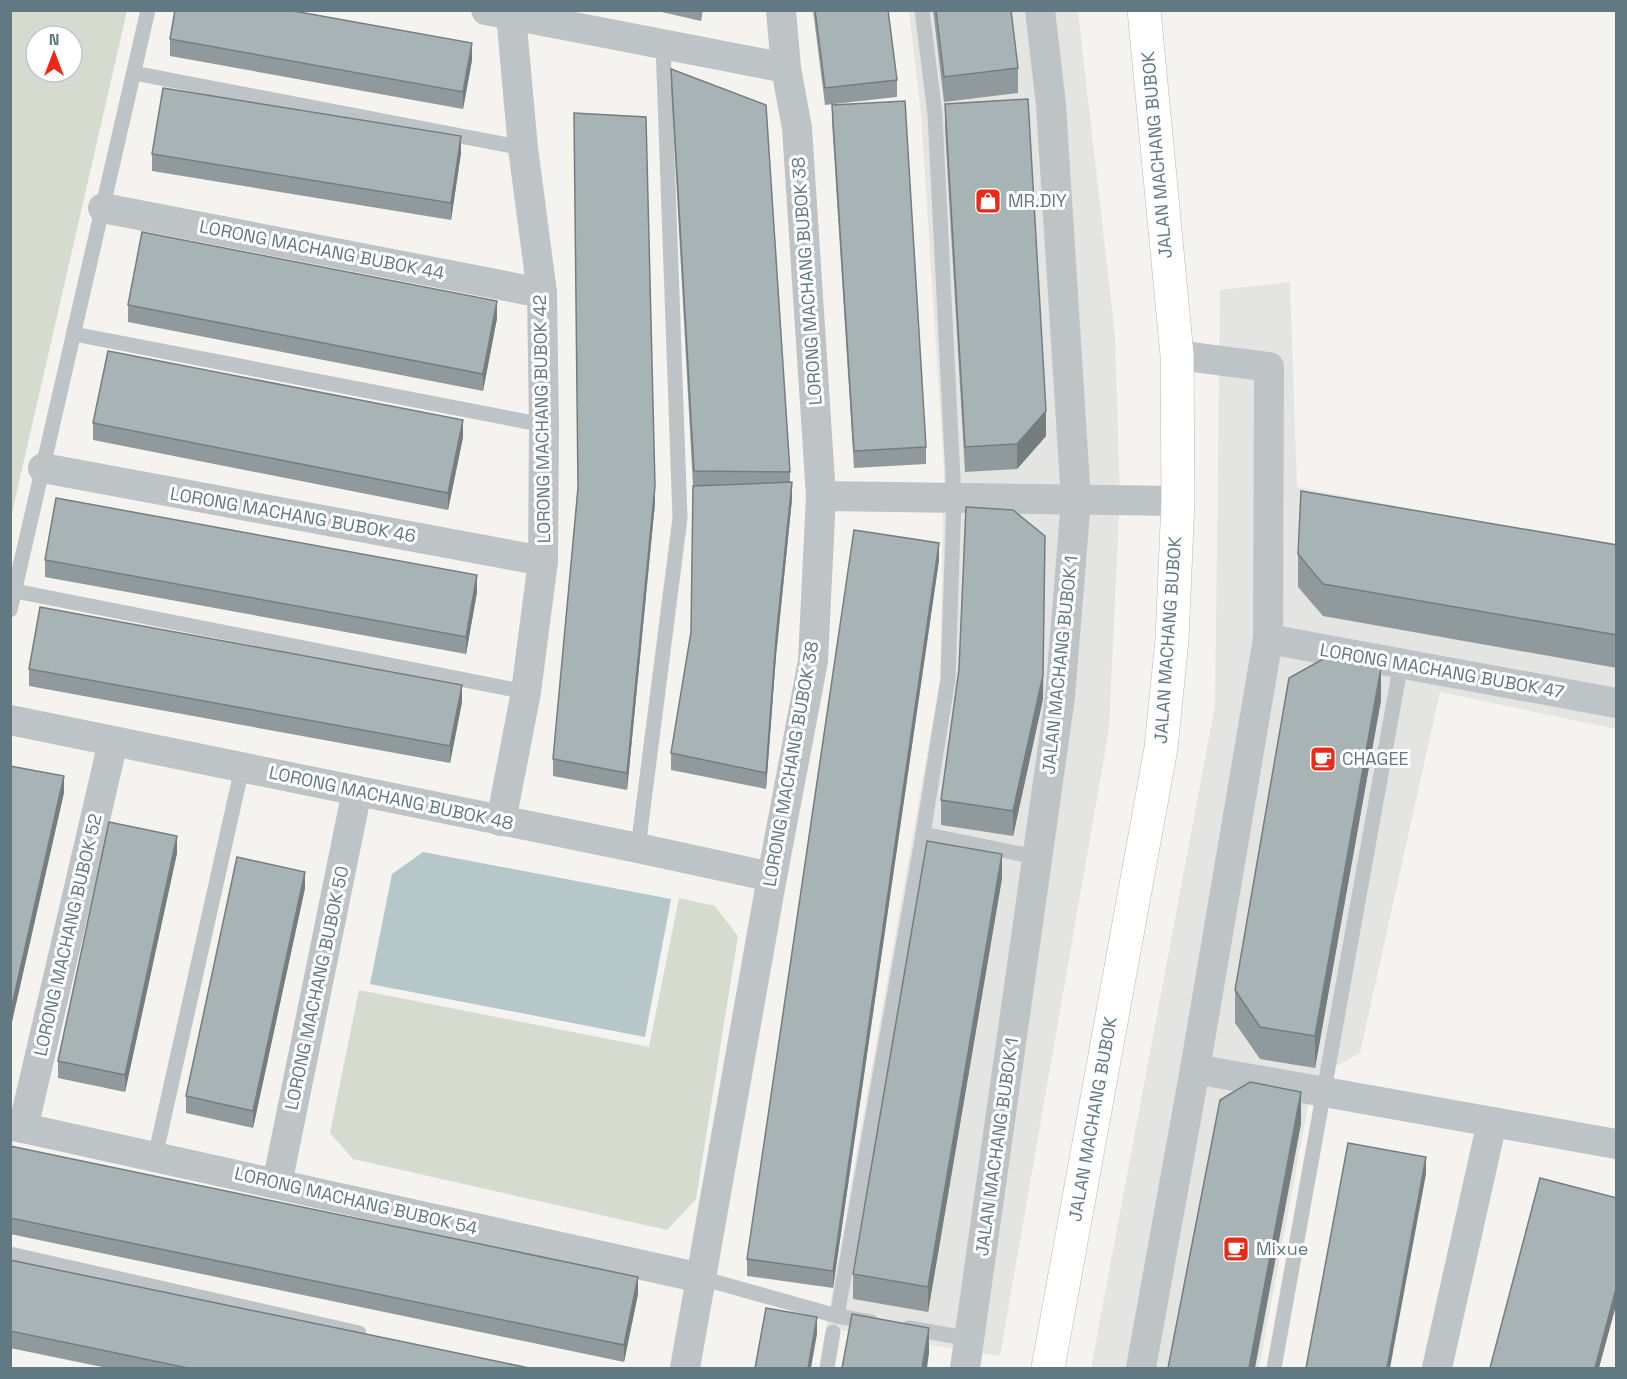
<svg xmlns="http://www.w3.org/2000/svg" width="1627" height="1379" viewBox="0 0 1627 1379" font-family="'Space Grotesk',sans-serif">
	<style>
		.built { fill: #e4e5e3 }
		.green { fill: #d6dbd0; fill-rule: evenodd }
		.water { fill: #b6c7c9 }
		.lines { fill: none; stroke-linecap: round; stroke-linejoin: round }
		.secondary-casing { stroke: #b1b8bb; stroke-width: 34 }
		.service { stroke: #bec4c6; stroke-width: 15 }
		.minor { stroke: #bec4c6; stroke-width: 30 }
		.secondary { stroke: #fff; stroke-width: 33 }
		.wall { fill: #909a9c }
		.shaded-wall { fill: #757d7f }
		.building { fill: #a7b3b5; stroke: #757d7f; stroke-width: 1.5 }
		.labels { text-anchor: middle; stroke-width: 6; stroke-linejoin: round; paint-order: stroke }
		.street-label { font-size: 18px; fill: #617982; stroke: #fff }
		.poi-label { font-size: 18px; fill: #617982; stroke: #fff; text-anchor: start }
	</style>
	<rect width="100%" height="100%" fill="#f4f3ef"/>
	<g class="built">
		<polygon points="909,11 1078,11 1115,335 1120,496 1109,729 1000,1356 826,1328 940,681 944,471 921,114"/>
		<polygon points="1290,282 1297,487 1616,548 1616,729 1440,692 1360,1053 1313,1079 1259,1368 1091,1368 1215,705 1220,290"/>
	</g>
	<g class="green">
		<path d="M11,10L127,11L11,517L10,11ZM36,36H72V72H36Z"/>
		<polygon points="679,898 715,906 738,936 696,1199 667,1230 353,1159 330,1133 359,990 649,1047"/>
	</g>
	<polygon class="water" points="423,852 671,899 645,1037 370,984 392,874"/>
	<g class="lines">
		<defs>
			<polyline id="secondary" points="1048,1368 1161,748 1172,640 1178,501 1177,355 1144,10"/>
		</defs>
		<use href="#secondary" class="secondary-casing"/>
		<g class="service">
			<polyline points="134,73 523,148"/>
			<polyline points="74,334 544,425"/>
			<polyline points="15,591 526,692"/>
			<polyline points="10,610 148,10"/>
			<polyline points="923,834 1036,857"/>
			<polyline points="638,848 680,518 663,44"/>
			<polyline points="155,1157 242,768"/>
			<polyline points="10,1254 359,1333"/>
			<polyline points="701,1278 837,1316 871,1322"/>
			<polyline points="837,1316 923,834 948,679 954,498 935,115 922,10"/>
			<polyline points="909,1328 971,1339"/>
			<polyline points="827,1368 833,1332"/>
			<polyline points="1274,1368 1401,663"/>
		</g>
		<g class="minor">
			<polyline points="486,10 786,68"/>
			<polyline points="103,208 542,293"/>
			<polyline points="43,468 543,561"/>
			<polyline points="821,496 1178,501"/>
			<polyline points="1268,639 1616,703"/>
			<polyline points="10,720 638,848 772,877"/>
			<polyline points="501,821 526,692 543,561 544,425 542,293 523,148 511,15"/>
			<polyline points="1195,1069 1616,1144"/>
			<polyline points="10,1125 701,1278"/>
			<polyline points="23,1128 113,742"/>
			<polyline points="277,1184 357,791"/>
			<polyline points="685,1368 772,877 813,661 821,496 797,128 786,68 781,10"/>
			<polyline points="965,1368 1060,697 1076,500 1051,105 1040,10"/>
			<polyline points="1141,1368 1195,1069 1268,639 1269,367 1177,355"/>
			<polyline points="1437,1368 1492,1122"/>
		</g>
		<use href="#secondary" class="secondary"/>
	</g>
	<g class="wall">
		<polygon points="653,10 703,10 701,21"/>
		<polygon points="813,10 888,10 897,80 897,97 825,105"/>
		<polygon points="933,10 1011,10 1018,68 1018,93 944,102"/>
		<polygon points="170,39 472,60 463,109 170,56"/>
		<polygon points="671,69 790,472 790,482 792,499 776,656 766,789 671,770 671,753 691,632 693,486 671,86"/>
		<polygon points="945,104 1046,436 1017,469 965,472 945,129"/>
		<polygon points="832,105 926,447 926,464 854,468 832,122"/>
		<polygon points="461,153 451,220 152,171 152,154"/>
		<polygon points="128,305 497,318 483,391 128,322"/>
		<polygon points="93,423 463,437 448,510 93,440"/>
		<polygon points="655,503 627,790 553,776 553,759"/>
		<polygon points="1617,545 1617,668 1323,616 1298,587 1298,554"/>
		<polygon points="45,560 477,592 466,654 45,577"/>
		<polygon points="939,560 833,1288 747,1276 747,1259"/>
		<polygon points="29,669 462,702 450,763 29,686"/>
		<polygon points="1043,699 1013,836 941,825 941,800"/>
		<polygon points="1381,700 1315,1068 1260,1059 1235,1023 1235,990"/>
		<polygon points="177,853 125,1092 58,1078 58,1061"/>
		<polygon points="1002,878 928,1312 853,1299 853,1274"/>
		<polygon points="305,888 253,1128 186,1113 186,1096"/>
		<polygon points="10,1146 638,1294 624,1362 10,1234"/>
		<polygon points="10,1260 529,1368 107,1368 10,1348"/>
	</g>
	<g class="shaded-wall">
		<polygon points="472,43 472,60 463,109 463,92"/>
		<polygon points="461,136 461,153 451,220 451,203"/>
		<polygon points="497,301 497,318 483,391 483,374"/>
		<polygon points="1046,411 1046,436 1017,469 1017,444"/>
		<polygon points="463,420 463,437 448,510 448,493"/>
		<polygon points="792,482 792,499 776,656 766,789 766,773 776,639"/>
		<polygon points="655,486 655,503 627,790 627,773"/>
		<polygon points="1045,536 1043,699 1013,836 1013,811"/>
		<polygon points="939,543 939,560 833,1288 833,1271"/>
		<polygon points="477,575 477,592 466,654 466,637"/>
		<polygon points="1381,668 1381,700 1315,1068 1315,1036"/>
		<polygon points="462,685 462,702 450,763 450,746"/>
		<polygon points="64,776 64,793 10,1031 10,1014"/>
		<polygon points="177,836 177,853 125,1092 125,1075"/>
		<polygon points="1002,854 1002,878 928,1312 928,1287"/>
		<polygon points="305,872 305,888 253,1128 253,1111"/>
		<polygon points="1301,1092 1301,1124 1255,1368 1249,1368"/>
		<polygon points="1426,1157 1426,1174 1390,1368 1387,1368"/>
		<polygon points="638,1277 638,1294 624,1362 624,1345"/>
		<polygon points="1617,1285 1617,1302 1599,1368 1595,1368"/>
		<polygon points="817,1317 817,1334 811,1368 808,1368"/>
		<polygon points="929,1328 929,1353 927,1368 922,1368"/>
	</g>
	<g class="building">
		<polygon points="175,10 288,10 472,43 463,92 170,39"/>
		<polygon points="815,10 888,10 897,80 825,88"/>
		<polygon points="936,10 1011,10 1018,68 944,77"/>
		<polygon points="671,69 766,105 790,472 694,471"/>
		<polygon points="163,88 461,136 451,203 152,154"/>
		<polygon points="1028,99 1046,411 1017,444 965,447 945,104"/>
		<polygon points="905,101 926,447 854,451 832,105"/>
		<polygon points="574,113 646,117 655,486 627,773 553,759 578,488"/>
		<polygon points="142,232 497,301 483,374 128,305"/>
		<polygon points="108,351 463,420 448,493 93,423"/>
		<polygon points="792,482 776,639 766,773 671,753 691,632 693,486"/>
		<polygon points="1301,491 1617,545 1617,635 1323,584 1298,554"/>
		<polygon points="56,498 477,575 466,637 45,560"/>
		<polygon points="966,507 1013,510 1045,536 1043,675 1013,811 941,800 959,669"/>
		<polygon points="854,530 939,543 833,1271 747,1259"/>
		<polygon points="40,607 462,685 450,746 29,669"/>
		<polygon points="1325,658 1381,668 1315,1036 1260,1027 1235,990 1289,678"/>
		<polygon points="10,766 64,776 10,1014"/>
		<polygon points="109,822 177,836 125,1075 58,1061"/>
		<polygon points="927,841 1002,854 928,1287 853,1274"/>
		<polygon points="237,857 305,872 253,1111 186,1096"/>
		<polygon points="1250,1082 1301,1092 1249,1368 1168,1368 1220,1100"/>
		<polygon points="1348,1143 1426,1157 1387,1368 1306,1368"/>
		<polygon points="10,1146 638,1277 624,1345 10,1218"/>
		<polygon points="1540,1178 1617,1198 1617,1285 1595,1368 1490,1368"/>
		<polygon points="10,1260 529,1368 188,1368 10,1331"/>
		<polygon points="766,1308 817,1317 808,1368 755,1368"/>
		<polygon points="852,1314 929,1328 922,1368 842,1368"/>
	</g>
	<defs>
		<symbol id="shop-square" viewBox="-11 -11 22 22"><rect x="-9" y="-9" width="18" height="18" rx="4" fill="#ed2817" stroke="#fff"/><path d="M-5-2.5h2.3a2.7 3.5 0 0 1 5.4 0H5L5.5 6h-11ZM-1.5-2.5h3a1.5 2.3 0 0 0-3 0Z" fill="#fff"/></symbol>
		<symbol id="cafe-square" viewBox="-11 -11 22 22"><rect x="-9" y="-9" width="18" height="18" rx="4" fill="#ed2817" stroke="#fff"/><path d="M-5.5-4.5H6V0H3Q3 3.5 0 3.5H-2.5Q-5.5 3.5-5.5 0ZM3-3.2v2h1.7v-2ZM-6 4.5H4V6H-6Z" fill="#fff"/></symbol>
	</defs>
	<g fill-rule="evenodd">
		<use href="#shop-square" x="973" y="186" width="30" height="30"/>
		<use href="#cafe-square" x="1308" y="744" width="30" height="30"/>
		<use href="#cafe-square" x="1221" y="1234" width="30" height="30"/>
	</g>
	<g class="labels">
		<g class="street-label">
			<text transform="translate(1157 155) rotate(-95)" y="6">JALAN MACHANG BUBOK</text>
			<text transform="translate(322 250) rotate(11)" y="6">LORONG MACHANG BUBOK 44</text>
			<text transform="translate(807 281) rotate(-94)" y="6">LORONG MACHANG BUBOK 38</text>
			<text transform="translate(542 419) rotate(-91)" y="6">LORONG MACHANG BUBOK 42</text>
			<text transform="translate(293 515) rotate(10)" y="6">LORONG MACHANG BUBOK 46</text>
			<text transform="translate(1168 640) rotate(-86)" y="6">JALAN MACHANG BUBOK</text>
			<text transform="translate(1060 665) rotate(-84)" y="6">JALAN MACHANG BUBOK 1</text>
			<text transform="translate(1442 671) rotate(10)" y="6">LORONG MACHANG BUBOK 47</text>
			<text transform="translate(791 764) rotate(-80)" y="6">LORONG MACHANG BUBOK 38</text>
			<text transform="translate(391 798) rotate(12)" y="6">LORONG MACHANG BUBOK 48</text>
			<text transform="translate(68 935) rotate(-77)" y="6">LORONG MACHANG BUBOK 52</text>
			<text transform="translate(317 988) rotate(-78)" y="6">LORONG MACHANG BUBOK 50</text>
			<text transform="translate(1093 1119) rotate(-80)" y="6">JALAN MACHANG BUBOK</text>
			<text transform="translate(997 1147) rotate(-82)" y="6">JALAN MACHANG BUBOK 1</text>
			<text transform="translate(356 1201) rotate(13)" y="6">LORONG MACHANG BUBOK 54</text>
		</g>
		<g class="poi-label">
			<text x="1008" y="207">MR.DIY</text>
			<text x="1342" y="765">CHAGEE</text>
			<text x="1256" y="1255">Mixue</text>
		</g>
	</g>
	<rect width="1627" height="1379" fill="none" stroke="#617982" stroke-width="24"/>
	<g transform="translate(54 54)"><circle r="28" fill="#ffffff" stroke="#c0c9cd" stroke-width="1.5"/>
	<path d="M0-4.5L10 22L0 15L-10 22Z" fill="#ed2817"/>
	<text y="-9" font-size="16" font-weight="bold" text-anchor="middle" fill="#617982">N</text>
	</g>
</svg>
